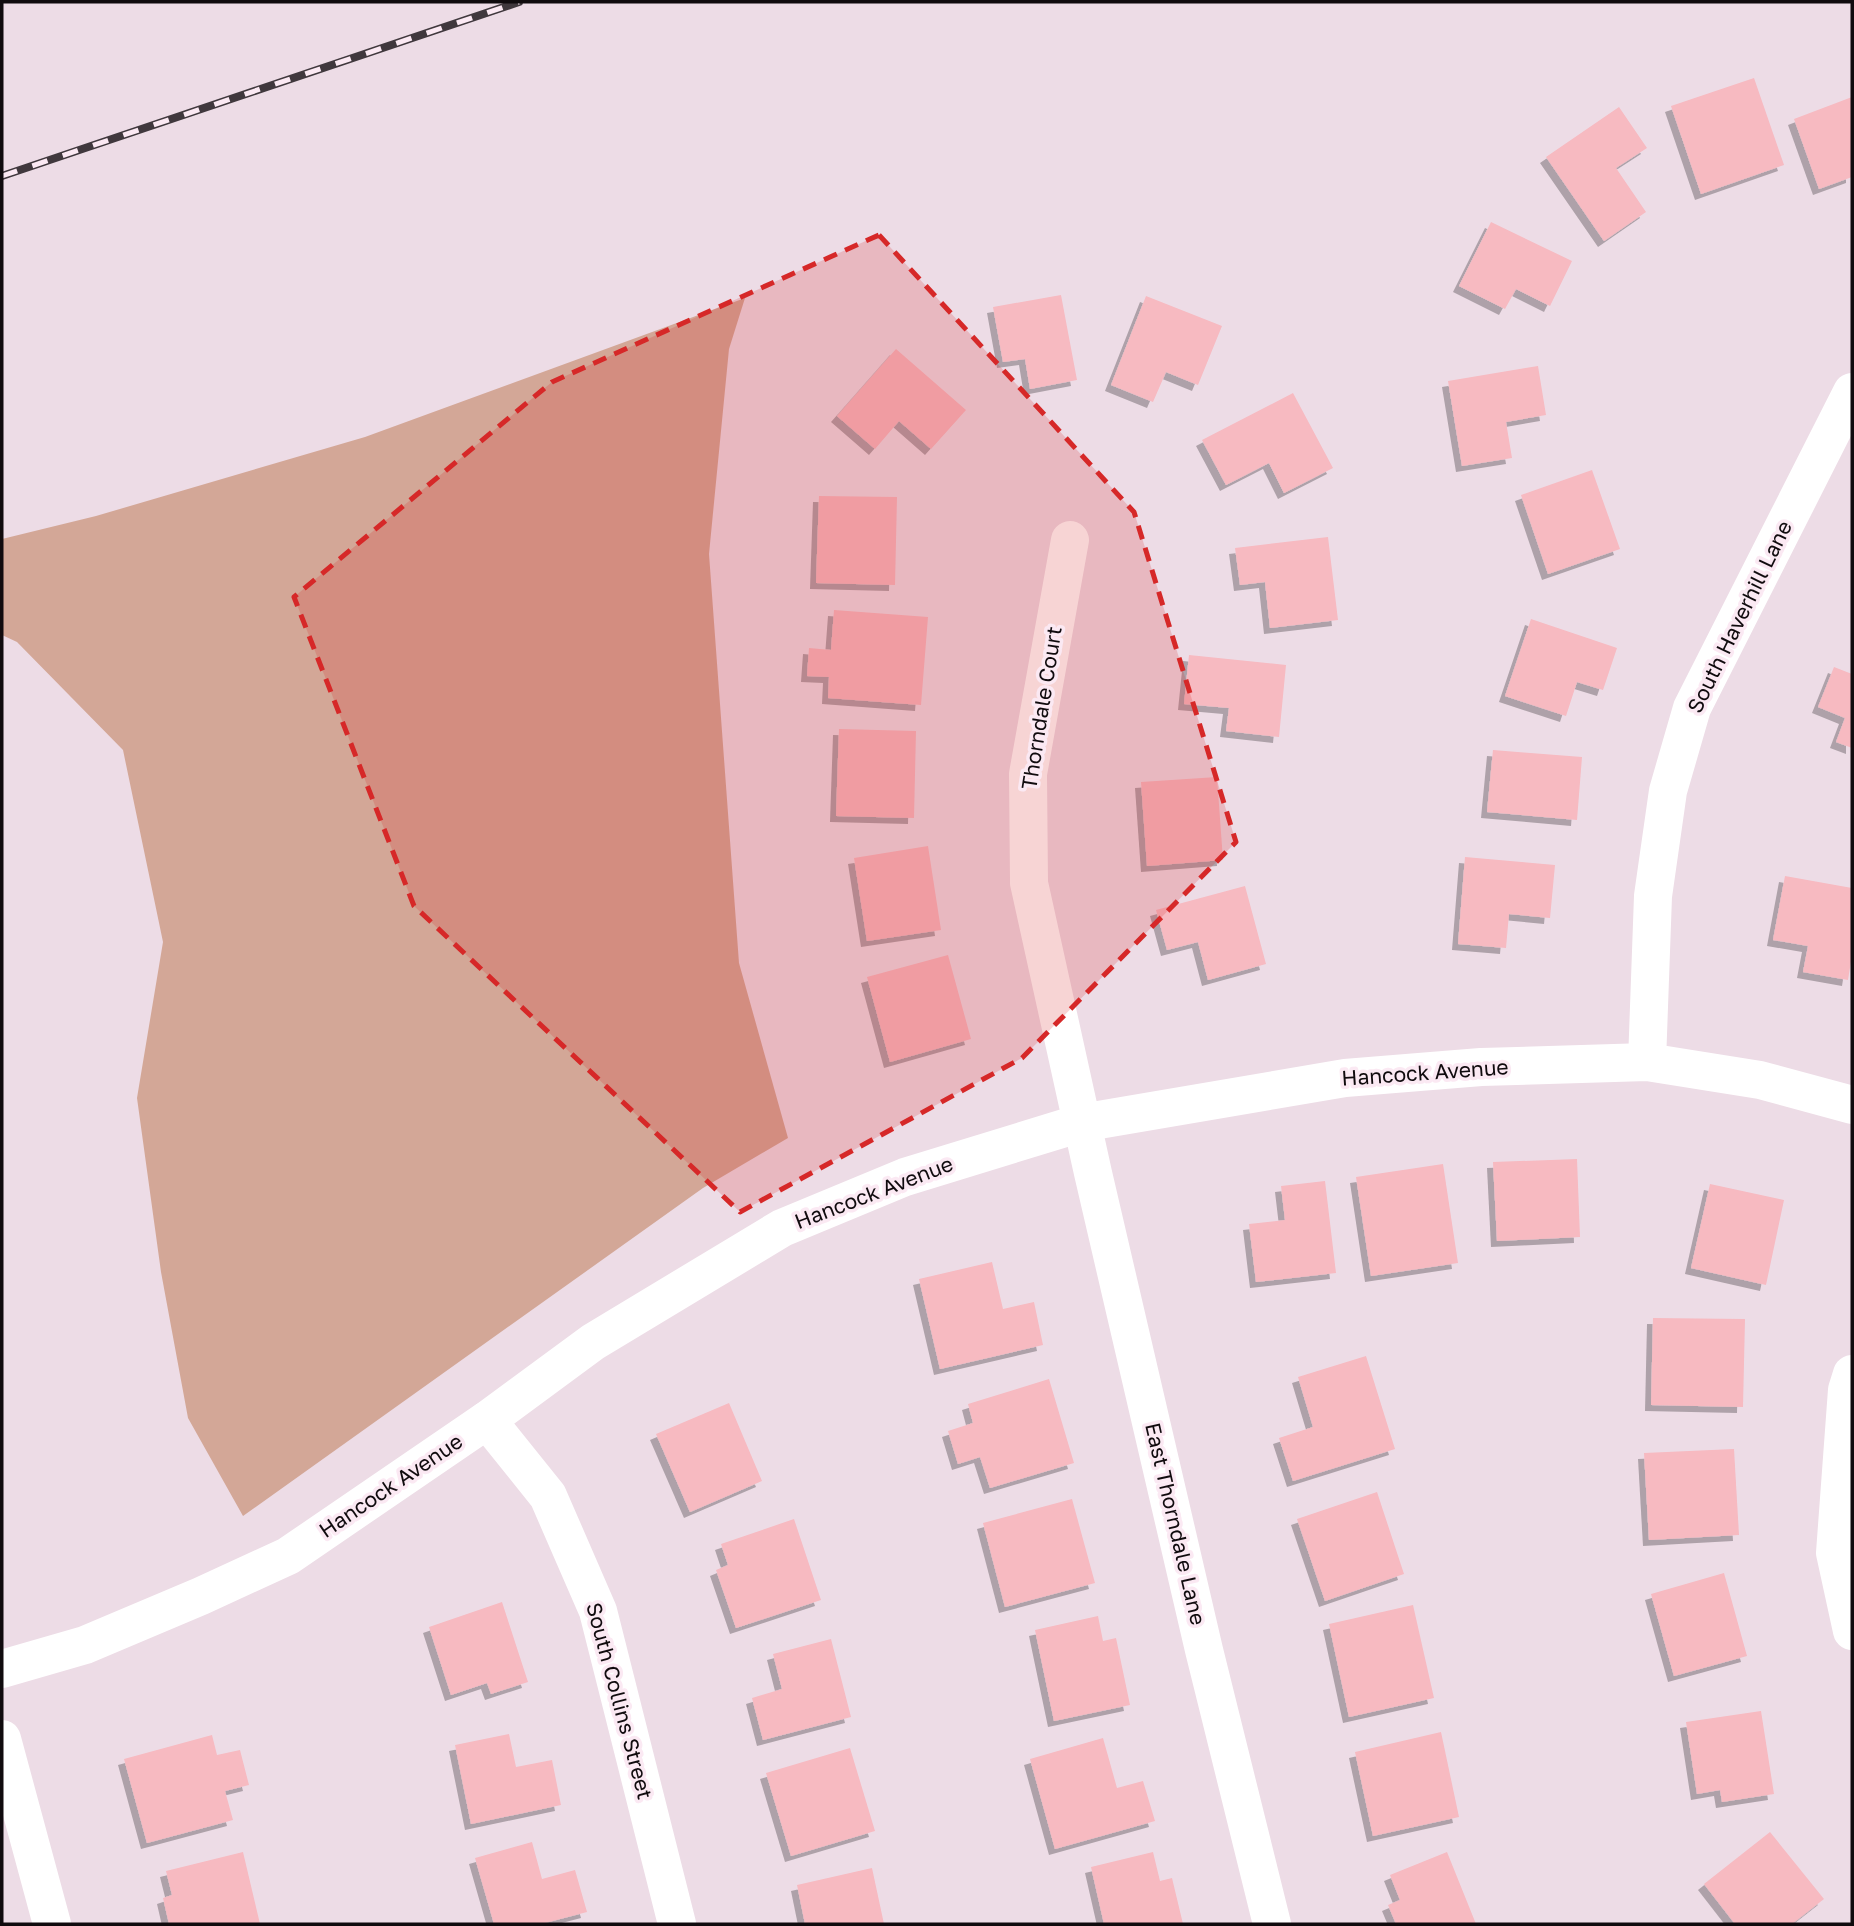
<svg xmlns="http://www.w3.org/2000/svg" width="1854" height="1926" viewBox="0 0 1854 1926" font-family="'Golos Text',sans-serif">
	<style>
		.green { fill: #d3a797 }
		.building { fill: #f7bac1; filter: url(#shadow) }
		.lines { fill: none; stroke-linecap: round; stroke-linejoin: round }
		.minor { stroke: #fff; stroke-width: 38 }
		.rail-casing { stroke: #40383d; stroke-width: 8 }
		.rail { stroke: #fbe9f3; stroke-width: 5; stroke-dasharray: 16; stroke-linecap: butt }
		.marked { fill: #d62828; fill-opacity: 0.2; stroke: #d62828; stroke-width: 5; stroke-dasharray: 14 9; stroke-linejoin: round }
		.labels { text-anchor: middle; stroke-width: 7; stroke-linejoin: round; paint-order: stroke }
		.street-label { font-size: 21px; fill: #100b0e; stroke: #fbe9f3 }
	</style>
	<defs>
		<filter id="shadow"><feDropShadow dx="-6" dy="6" stdDeviation="0" flood-color="#0004"/></filter>
	</defs>
	<rect width="100%" height="100%" fill="#eddce6"/>
	<polygon class="green" points="745,298 729,349 709,554 739,963 788,1138 703,1188 243,1516 188,1418 161,1272 137,1098 163,942 123,750 17,642 2,635 2,539 96,516 365,437"/>
	<g class="building">
		<polygon points="1754,78 1784,165 1701,194 1671,106"/>
		<polygon points="1852,97 1852,177 1819,189 1794,119"/>
		<polygon points="1619,107 1647,148 1616,168 1646,212 1604,241 1546,157"/>
		<polygon points="1491,222 1572,261 1550,306 1516,289 1505,309 1459,286"/>
		<polygon points="1061,295 1077,380 1030,389 1025,359 1003,362 993,307"/>
		<polygon points="1146,296 1222,326 1198,385 1166,372 1153,402 1111,385"/>
		<polygon points="896,349 966,410 931,449 899,421 875,449 837,416"/>
		<polygon points="1538,366 1546,415 1506,422 1512,458 1462,466 1448,381"/>
		<polygon points="1293,393 1333,468 1284,493 1269,463 1226,485 1202,440"/>
		<polygon points="1592,470 1620,549 1548,574 1521,495"/>
		<polygon points="819,496 897,497 895,585 816,583"/>
		<polygon points="1328,537 1338,620 1270,628 1265,582 1240,585 1235,548"/>
		<polygon points="834,610 928,617 921,705 828,698 829,677 807,676 809,648 831,650"/>
		<polygon points="1531,619 1617,648 1603,690 1577,682 1566,716 1505,696"/>
		<polygon points="1189,655 1286,665 1279,737 1226,731 1229,708 1184,704"/>
		<polygon points="1834,667 1852,674 1852,748 1836,742 1845,718 1818,707"/>
		<polygon points="839,729 916,731 914,818 836,816"/>
		<polygon points="1493,750 1582,757 1577,820 1487,812"/>
		<polygon points="1217,777 1223,860 1147,866 1141,782"/>
		<polygon points="928,846 941,930 867,941 854,858"/>
		<polygon points="1465,857 1555,865 1550,918 1509,914 1506,948 1458,944"/>
		<polygon points="1785,876 1852,888 1852,955 1848,980 1803,972 1808,946 1773,940"/>
		<polygon points="1245,886 1266,964 1208,980 1198,942 1167,950 1156,910"/>
		<polygon points="948,955 971,1039 890,1062 867,977"/>
		<polygon points="1577,1159 1580,1237 1497,1241 1493,1162"/>
		<polygon points="1443,1164 1458,1263 1371,1276 1356,1177"/>
		<polygon points="1325,1181 1336,1273 1256,1282 1249,1224 1285,1220 1281,1186"/>
		<polygon points="1710,1184 1784,1200 1766,1285 1691,1268"/>
		<polygon points="992,1262 1003,1309 1034,1302 1043,1345 940,1369 919,1279"/>
		<polygon points="1653,1318 1745,1319 1743,1407 1651,1405"/>
		<polygon points="1366,1356 1395,1449 1293,1481 1279,1438 1313,1427 1298,1377"/>
		<polygon points="1049,1379 1074,1463 990,1488 980,1457 958,1464 948,1431 973,1423 968,1404"/>
		<polygon points="729,1403 762,1481 690,1512 656,1434"/>
		<polygon points="1734,1449 1739,1535 1649,1540 1644,1453"/>
		<polygon points="1377,1492 1404,1574 1325,1601 1297,1519"/>
		<polygon points="1072,1499 1095,1583 1005,1607 983,1523"/>
		<polygon points="794,1519 821,1600 736,1628 716,1570 728,1565 721,1544"/>
		<polygon points="1724,1573 1747,1656 1674,1676 1651,1594"/>
		<polygon points="502,1602 528,1682 491,1694 487,1683 451,1695 429,1627"/>
		<polygon points="1413,1605 1434,1698 1349,1717 1329,1624"/>
		<polygon points="1098,1616 1103,1641 1116,1638 1130,1705 1054,1721 1035,1630"/>
		<polygon points="831,1639 851,1717 763,1740 752,1698 782,1689 773,1654"/>
		<polygon points="1761,1711 1774,1794 1722,1802 1720,1790 1697,1794 1686,1722"/>
		<polygon points="1441,1732 1459,1817 1373,1836 1355,1752"/>
		<polygon points="509,1734 516,1767 552,1760 561,1805 471,1824 455,1745"/>
		<polygon points="212,1735 217,1755 240,1750 249,1785 225,1791 233,1820 147,1843 124,1759"/>
		<polygon points="1103,1738 1117,1788 1143,1781 1155,1821 1055,1849 1030,1759"/>
		<polygon points="850,1748 875,1831 791,1856 766,1773"/>
		<polygon points="1770,1832 1824,1899 1792,1924 1735,1924 1704,1884"/>
		<polygon points="532,1842 542,1879 575,1870 587,1912 541,1924 494,1924 475,1858"/>
		<polygon points="243,1852 260,1924 169,1924 163,1898 172,1895 166,1871"/>
		<polygon points="1153,1852 1160,1881 1172,1878 1183,1924 1104,1924 1091,1867"/>
		<polygon points="1447,1852 1476,1924 1396,1924 1388,1905 1400,1900 1390,1875"/>
		<polygon points="872,1868 884,1924 805,1924 797,1885"/>
	</g>
	<g class="lines">
		<g class="minor">
			<polyline points="1070,540 1028,774 1029,883 1093,1173 1204,1650 1272,1924"/>
			<polyline points="1647,1062 1653,896 1668,791 1692,708 1852,392"/>
			<polyline points="1852,1374 1847,1390 1835,1553 1852,1631"/>
			<polyline points="487,1420 548,1496 598,1611 677,1924"/>
			<polyline points="2,1669 85,1645 201,1596 288,1556 487,1420 593,1342 782,1228 905,1177 1081,1123 1345,1078 1481,1067 1647,1062 1760,1080 1852,1105"/>
			<polyline points="2,1739 52,1924"/>
		</g>
		<defs>
			<polyline id="rail" points="2,176 519,2"/>
		</defs>
		<use href="#rail" class="rail-casing"/>
		<use href="#rail" class="rail"/>
	</g>
	<path class="marked" d="M879,235L1134,512L1236,842L1022,1058L740,1212L414,906L294,597L552,382Z"/>
	<g class="labels">
		<g class="street-label">
			<text transform="translate(1740 617) rotate(-64)" y="7">South Haverhill Lane</text>
			<text transform="translate(1042 708) rotate(-81)" y="7">Thorndale Court</text>
			<text transform="translate(1425 1073) rotate(-4)" y="7">Hancock Avenue</text>
			<text transform="translate(874 1193) rotate(-21)" y="7">Hancock Avenue</text>
			<text transform="translate(391 1486) rotate(-34)" y="7">Hancock Avenue</text>
			<text transform="translate(1175 1524) rotate(77)" y="7">East Thorndale Lane</text>
			<text transform="translate(619 1701) rotate(75)" y="7">South Collins Street</text>
		</g>
	</g>
	<rect width="1854" height="1926" fill="none" stroke="#100b0e" stroke-width="7"/>
</svg>
